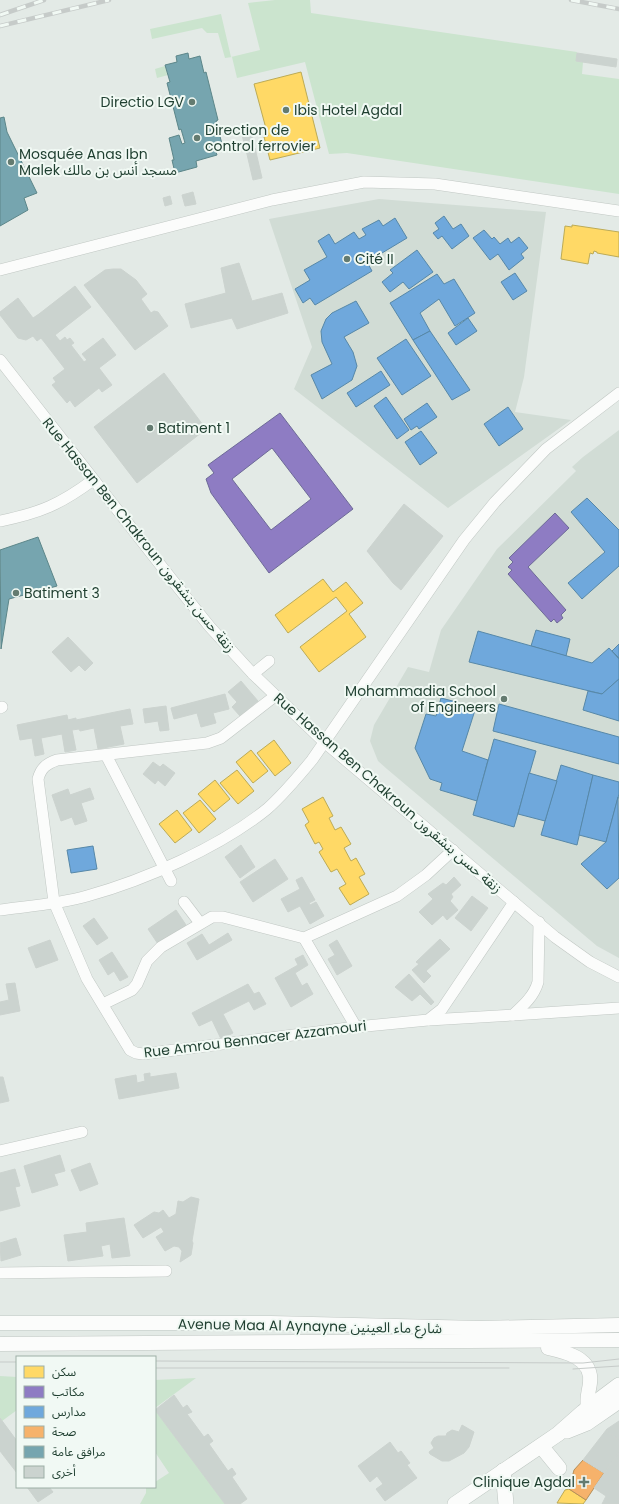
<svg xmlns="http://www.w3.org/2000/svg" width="619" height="1504" viewBox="0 0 619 1504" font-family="Poppins,'Noto Sans Arabic',sans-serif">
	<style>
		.built { fill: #d1dcd5 }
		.green { fill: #cbe4ce }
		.homes { fill: #ffd966; stroke: #bcab56 }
		.offices { fill: #8e7cc3; stroke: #6d6a97; fill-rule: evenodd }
		.schools { fill: #6fa8dc; stroke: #5788a8 }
		.health { fill: #f6b26b; stroke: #b69059 }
		.public { fill: #76a5af; stroke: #5c8689 }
		.building { fill: #cbd3cf; stroke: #ccd3cf }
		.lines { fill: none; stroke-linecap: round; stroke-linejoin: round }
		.minor-casing { stroke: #c0c7c3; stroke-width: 12 }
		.tertiary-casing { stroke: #c0c7c3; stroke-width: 15 }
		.secondary-casing { stroke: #bdc6c1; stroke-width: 16 }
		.minor { stroke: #fbfcfb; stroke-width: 11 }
		.tertiary { stroke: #fbfcfb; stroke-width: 14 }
		.secondary { stroke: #fbfcfb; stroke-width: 15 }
		.tram { stroke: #c6cbc9; stroke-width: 1 }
		.rail-casing { stroke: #c6cbc9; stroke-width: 4.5 }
		.rail { stroke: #f1f9f4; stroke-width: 3; stroke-dasharray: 9; stroke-linecap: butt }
		.poi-dot { fill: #647b70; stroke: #f1f9f4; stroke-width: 1.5 }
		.labels { text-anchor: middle; stroke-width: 4; stroke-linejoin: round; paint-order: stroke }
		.poi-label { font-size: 14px; fill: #1f3f30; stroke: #f1f9f4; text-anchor: start }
		.street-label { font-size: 14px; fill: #1f3f30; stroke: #f1f9f4 }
	</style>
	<rect width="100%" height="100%" fill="#e3eae6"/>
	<g class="built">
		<polygon points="379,199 546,212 524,377 515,412 571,420 448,508 294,389 312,347 269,219"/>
		<polygon points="619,430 619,958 597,946 387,769 378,761 370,741 374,725 408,667 429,672 441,630 497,549 572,475 576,471 572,467 583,457"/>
	</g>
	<g class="green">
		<polygon points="275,0 310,0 311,13 577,52 576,61 583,62 582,74 619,79 619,194 347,153 329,154 305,62 237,78 232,57 225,58 218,33 207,33 202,28 152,39 150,29 221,14 231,57 260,50 248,3"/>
		<polygon points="165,66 168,75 157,78 155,69"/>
		<polygon points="0,1376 17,1377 17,1410 2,1421 0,1418"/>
		<polygon points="196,1378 155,1408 155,1380"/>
		<polygon points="155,1410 225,1504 140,1504 146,1493 146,1488 155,1487 155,1482 169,1473 155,1452"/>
	</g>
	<g class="homes">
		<polygon points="301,72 320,148 270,160 264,137 268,136 254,84"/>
		<polygon points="572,225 619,232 619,257 597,253 597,252 594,251 593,254 590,253 588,264 561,259 565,226 572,227"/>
		<polygon points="323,579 333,592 346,582 363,603 349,614 366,637 319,672 300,647 347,611 336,597 288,633 275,615"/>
		<polygon points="274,740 291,763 275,776 257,753"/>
		<polygon points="251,750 268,771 253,783 236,762"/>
		<polygon points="237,770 254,791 238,804 220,783"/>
		<polygon points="215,780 230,799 214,812 198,794"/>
		<polygon points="323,797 333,816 329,818 335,830 341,827 351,844 344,848 351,861 356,858 365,874 359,877 369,894 350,905 339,888 346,884 337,869 331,872 319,852 323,849 319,842 315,844 305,825 309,822 302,809"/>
		<polygon points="200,800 216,819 199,833 183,813"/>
		<polygon points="177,810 192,830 175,843 159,824"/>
		<polygon points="569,1489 586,1500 583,1504 557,1503 565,1490"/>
	</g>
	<g class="offices">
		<path d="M280,413L353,509L269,573L211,493L206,479L214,473L208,465ZM272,448L311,499L271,530L232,479Z"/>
		<polygon points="555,513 569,528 528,567 566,610 561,615 563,618 557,623 554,619 551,622 508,574 512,570 508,567 513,562 509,558"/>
	</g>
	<g class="schools">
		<polygon points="444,216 453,229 461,224 469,236 452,249 442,236 438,239 433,233 439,229 435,223"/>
		<polygon points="395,218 407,238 367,262 372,271 315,305 310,298 303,303 295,289 310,280 304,270 327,257 318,241 329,234 335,244 354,232 359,239 366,235 362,229 379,220 383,226"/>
		<polygon points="484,230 492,239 494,237 500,244 508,238 511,243 519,237 528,248 521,254 524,258 509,270 498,254 490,260 473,238"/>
		<polygon points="417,250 433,272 409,289 403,282 390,292 382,282 393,273 390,270"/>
		<polygon points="515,273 527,291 513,300 501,282"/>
		<polygon points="437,274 444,284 454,279 475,313 455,326 439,299 420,313 430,331 413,340 390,303"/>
		<polygon points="356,301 369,323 344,337 353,352 357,366 352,380 322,399 311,375 332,364 322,342 321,331 326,319 332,313"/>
		<polygon points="468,318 477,331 456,345 448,333"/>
		<polygon points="430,331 470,390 452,400 413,340"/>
		<polygon points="406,339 431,376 402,395 377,358"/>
		<polygon points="381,371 390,385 356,407 347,393"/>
		<polygon points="386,397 409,430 397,439 374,406"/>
		<polygon points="427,403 437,417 419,429 417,426 411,430 404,419"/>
		<polygon points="508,407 523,429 499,446 484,424"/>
		<polygon points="421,431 437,453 420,465 405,442"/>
		<polygon points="587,498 619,530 619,566 582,599 568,583 605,552 571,512"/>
		<polygon points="536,630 570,639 566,656 531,646"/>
		<polygon points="478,631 592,663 609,648 619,659 619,679 602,694 469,662"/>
		<polygon points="619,644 619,658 612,651"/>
		<polygon points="619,679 619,721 583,710 588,691 602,694"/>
		<polygon points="441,698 476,707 462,751 488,760 477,801 440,790 442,783 430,779 415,748 426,714 436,716"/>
		<polygon points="499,704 619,737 619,764 493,731"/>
		<polygon points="494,739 536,751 514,827 473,815"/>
		<polygon points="561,765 593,775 577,845 541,835"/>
		<polygon points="529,773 557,781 545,821 518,814"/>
		<polygon points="593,775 619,782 619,794 606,842 579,835"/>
		<polygon points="618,797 619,878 607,889 581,864 606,842"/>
		<polygon points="93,846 97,869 71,873 67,850"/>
	</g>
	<polygon class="health" points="583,1460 604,1473 586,1500 569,1489 574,1470"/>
	<g class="public">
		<polygon points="188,53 189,59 200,56 204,73 206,72 218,120 216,121 222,144 214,146 217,155 196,161 197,167 175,173 172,160 174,160 169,138 179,135 182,144 185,143 181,129 179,130 167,83 170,82 165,65 177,62 176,56"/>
		<polygon points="4,117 7,132 37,193 24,198 28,210 0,226 0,118"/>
		<polygon points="38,537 57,586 9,599 1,649 0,550"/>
	</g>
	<g class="building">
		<polygon points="577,53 590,55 589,63 576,61"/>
		<polygon points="590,55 617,59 616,67 589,63"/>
		<polygon points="250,130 254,144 245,146 241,132"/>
		<polygon points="255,148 262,178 253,180 246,150"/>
		<polygon points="193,192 196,204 185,206 182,195"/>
		<polygon points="170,196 172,204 165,206 163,198"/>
		<polygon points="239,263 252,301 282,293 288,313 237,329 232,318 191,328 185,304 226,293 221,268"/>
		<polygon points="113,269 121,269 136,280 147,294 141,299 151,313 154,311 158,312 168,326 135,350 84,285 105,270"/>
		<polygon points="75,286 91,307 55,335 39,314"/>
		<polygon points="18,298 33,318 39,314 55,335 45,343 41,338 37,341 33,336 26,340 18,338 0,315 0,312"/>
		<polygon points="55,335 60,341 65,337 67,340 70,338 74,343 71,345 84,362 87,360 82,354 103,338 116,355 99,368 112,385 102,392 99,388 75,407 70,400 67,403 52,385 56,382 53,378 65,369 45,343"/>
		<polygon points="164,373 206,429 137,483 94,427"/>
		<polygon points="404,504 443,536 401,590 393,583 367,551"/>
		<polygon points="68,637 93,663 85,671 79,665 71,672 52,652"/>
		<polygon points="241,681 258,701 240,716 232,707 237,702 228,692"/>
		<polygon points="225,694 229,709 213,713 216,723 201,727 197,713 174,719 171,708"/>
		<polygon points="166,706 169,730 160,731 158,721 145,723 143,709"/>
		<polygon points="130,709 133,724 120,726 124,744 98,749 94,728 80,731 79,729 72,730 76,750 65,752 62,734 41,738 44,754 35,756 32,738 20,740 17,725 67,715 68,720 76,718 76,720"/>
		<polygon points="153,762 160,767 163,764 175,773 165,786 158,780 155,784 143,774"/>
		<polygon points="90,788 94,799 81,803 87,821 75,825 72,817 61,821 52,795 68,789 70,795"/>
		<polygon points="241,845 255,867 240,878 225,857"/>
		<polygon points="275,859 288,879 253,902 240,882"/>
		<polygon points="302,877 315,900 309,903 310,905 316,902 324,916 310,924 300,906 288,912 281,899 300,889 296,880"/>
		<polygon points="454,877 461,885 451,894 453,897 450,901 458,910 447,920 443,915 432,925 419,912 433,899 428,894 443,883 446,885"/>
		<polygon points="472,896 488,908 471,931 455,918"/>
		<polygon points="176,910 186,925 158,944 148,929"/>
		<polygon points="94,918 108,938 97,945 83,926"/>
		<polygon points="228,933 232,940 197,960 187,943 202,934 209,945"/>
		<polygon points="440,939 450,949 426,971 431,976 424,983 412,970 419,964 416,962"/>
		<polygon points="50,940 58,960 36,968 28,948"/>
		<polygon points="337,940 352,966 337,975 328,959 335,955 329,945"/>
		<polygon points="112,952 128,977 120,981 114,971 108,975 99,960"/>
		<polygon points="303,955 308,965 295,973 302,986 307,983 313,994 291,1007 275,978 298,965 295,959"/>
		<polygon points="409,974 434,1002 431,1005 420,994 412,1001 395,987"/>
		<polygon points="15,983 20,1011 0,1015 0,1002 9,1000 6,984"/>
		<polygon points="248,984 254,994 259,992 266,1004 254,1010 249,1001 223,1014 233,1033 221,1039 212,1020 199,1026 192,1013"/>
		<polygon points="150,1073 150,1077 176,1073 179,1088 119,1099 115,1079 136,1075 137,1083 145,1081 144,1074"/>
		<polygon points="0,1077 3,1077 9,1101 0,1103"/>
		<polygon points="60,1155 65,1171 54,1174 58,1185 32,1193 24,1166"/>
		<polygon points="90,1163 98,1184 80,1191 71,1170"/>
		<polygon points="15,1169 20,1186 15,1187 20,1206 0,1211 0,1173"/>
		<polygon points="191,1197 199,1199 192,1241 193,1243 191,1255 180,1262 182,1251 179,1247 174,1246 165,1251 156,1237 164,1232 161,1227 143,1238 134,1225 154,1212 159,1213 163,1210 169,1218 176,1214 178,1201 183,1202"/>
		<polygon points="124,1218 130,1256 112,1258 110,1244 101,1246 103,1256 68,1261 64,1235 87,1232 86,1223"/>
		<polygon points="16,1238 21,1255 1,1261 0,1243"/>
		<polygon points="174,1395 183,1408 187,1405 192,1412 187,1414 204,1437 208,1434 213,1441 209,1444 228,1471 232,1468 236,1474 232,1477 247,1499 240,1504 225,1504 155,1410"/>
		<polygon points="0,1418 17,1441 17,1473 0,1451"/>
		<polygon points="619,1421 619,1440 608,1432 607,1429"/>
		<polygon points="462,1425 474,1432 469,1447 464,1453 449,1461 442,1461 430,1454 429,1452 434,1448 431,1443 434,1438 438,1436 446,1436 447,1433 452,1430 459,1432"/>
		<polygon points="607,1429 608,1432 619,1440 619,1452 604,1473 583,1460"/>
		<polygon points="390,1442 398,1453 401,1451 410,1463 407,1465 417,1478 385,1501 376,1489 383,1484 377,1476 370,1482 358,1466"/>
		<polygon points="619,1452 619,1504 602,1504 606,1496 594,1488"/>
		<polygon points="27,1487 49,1487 53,1492 38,1502"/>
	</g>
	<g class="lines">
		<defs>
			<g id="minor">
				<polyline points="0,270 272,200 364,182 435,184 619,211"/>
				<polyline points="0,360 173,581 210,627 253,674 323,741 555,937 590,962 619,977"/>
				<path d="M0,521C40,513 61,504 93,480"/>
				<polyline points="253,674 269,661"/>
				<path d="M275,696L221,738L207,743L57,760C46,764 41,768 38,779L54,902L87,979L130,1050L136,1053L143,1054L356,1027L428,1020L442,1009L514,902"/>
				<polyline points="0,708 2,707"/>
				<polyline points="106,755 171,881"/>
				<polyline points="184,902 200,923"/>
				<path d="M0,910C29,906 59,904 87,896C145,880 220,847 267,809C284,794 298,777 312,760L464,540L495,502L546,449L619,393"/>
				<polyline points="304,938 356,1027"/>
				<polyline points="103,1004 132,990 137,984 147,961 161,947 212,917 223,917 304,938 397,896 426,875 453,850"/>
				<polyline points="513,1015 619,1008"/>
				<path d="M429,1020L513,1015C524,1005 534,996 538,982L539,922"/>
				<polyline points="0,1151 82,1132"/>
				<polyline points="0,1273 166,1271"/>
			</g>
			<g id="tertiary">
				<polyline points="0,1323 271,1323 480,1328 619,1325"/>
				<polyline points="0,1344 619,1340"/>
				<path d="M548,1348C566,1352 593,1358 590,1383C589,1392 586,1398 588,1408"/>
			</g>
			<g id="secondary">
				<polyline points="567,1431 587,1423 619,1401"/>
				<polyline points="541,1446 559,1468"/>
				<polyline points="503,1471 506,1504"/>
				<polyline points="455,1504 558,1434 583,1412 619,1385"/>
			</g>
		</defs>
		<use href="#minor" class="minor-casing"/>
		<use href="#tertiary" class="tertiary-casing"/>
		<use href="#secondary" class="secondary-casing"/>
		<use href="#minor" class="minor"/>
		<use href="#tertiary" class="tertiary"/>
		<use href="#secondary" class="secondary"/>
		<g class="tram">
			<polyline points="155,1361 583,1363 619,1359"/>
			<polyline points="0,1362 17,1362"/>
			<polyline points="155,1368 509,1368"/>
			<polyline points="573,1369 619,1366"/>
		</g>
		<defs>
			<g id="rail">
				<polyline points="571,0 619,9"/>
				<polyline points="0,15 44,0"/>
				<polyline points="0,26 109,0"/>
			</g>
		</defs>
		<use href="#rail" class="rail-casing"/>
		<use href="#rail" class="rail"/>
	</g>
	<g class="poi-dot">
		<circle cx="192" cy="102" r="4"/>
		<circle cx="286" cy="110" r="4"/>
		<circle cx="197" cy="138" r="4"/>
		<circle cx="11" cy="162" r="4"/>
		<circle cx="347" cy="259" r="4"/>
		<circle cx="150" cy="428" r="4"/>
		<circle cx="16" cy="593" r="4"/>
		<circle cx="504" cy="699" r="4"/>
		<path d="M582 1476h4v4h4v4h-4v4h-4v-4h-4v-4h4z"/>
	</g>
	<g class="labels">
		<g class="poi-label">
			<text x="184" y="107" text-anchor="end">Directio LGV</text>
			<text x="294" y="115">Ibis Hotel Agdal</text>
			<text x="205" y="135">Direction de<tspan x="205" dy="16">control ferrovier</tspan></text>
			<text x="19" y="159">Mosquée Anas Ibn<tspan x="19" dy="16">Malek مسجد أنس بن مالك</tspan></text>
			<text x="355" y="264">Cité II</text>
			<text x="158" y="433">Batiment 1</text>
			<text x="24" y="598">Batiment 3</text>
			<text x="496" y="696" text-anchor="end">Mohammadia School<tspan x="496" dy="16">of Engineers</tspan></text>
			<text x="575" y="1487" text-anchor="end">Clinique Agdal</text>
		</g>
		<g class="street-label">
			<text transform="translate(139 535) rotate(51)" y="5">Rue Hassan Ben Chakroun زنقة حسن بنشقرون</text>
			<text transform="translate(388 793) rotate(41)" y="5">Rue Hassan Ben Chakroun زنقة حسن بنشقرون</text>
			<text transform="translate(255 1039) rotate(-7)" y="5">Rue Amrou Bennacer Azzamouri</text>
			<text transform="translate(310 1326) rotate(1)" y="5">Avenue Maa Al Aynayne شارع ماء العينين</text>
		</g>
	</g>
	<rect x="16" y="1356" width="140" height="132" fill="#f1f9f4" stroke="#9dafa6"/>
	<rect x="24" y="1366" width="20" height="12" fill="#ffd966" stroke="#9dafa6"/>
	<text x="52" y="1376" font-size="12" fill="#1f3f30">سكن</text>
	<rect x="24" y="1386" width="20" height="12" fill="#8e7cc3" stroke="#9dafa6"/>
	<text x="52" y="1396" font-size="12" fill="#1f3f30">مكاتب</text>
	<rect x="24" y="1406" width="20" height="12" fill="#6fa8dc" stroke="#9dafa6"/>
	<text x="52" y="1416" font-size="12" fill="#1f3f30">مدارس</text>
	<rect x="24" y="1426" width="20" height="12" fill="#f6b26b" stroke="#9dafa6"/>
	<text x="52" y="1436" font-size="12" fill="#1f3f30">صحة</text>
	<rect x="24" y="1446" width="20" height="12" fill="#76a5af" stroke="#9dafa6"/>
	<text x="52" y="1456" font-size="12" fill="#1f3f30">مرافق عامة</text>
	<rect x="24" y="1466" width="20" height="12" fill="#cbd3cf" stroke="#9dafa6"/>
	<text x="52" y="1476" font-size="12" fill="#1f3f30">أخرى</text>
</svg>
